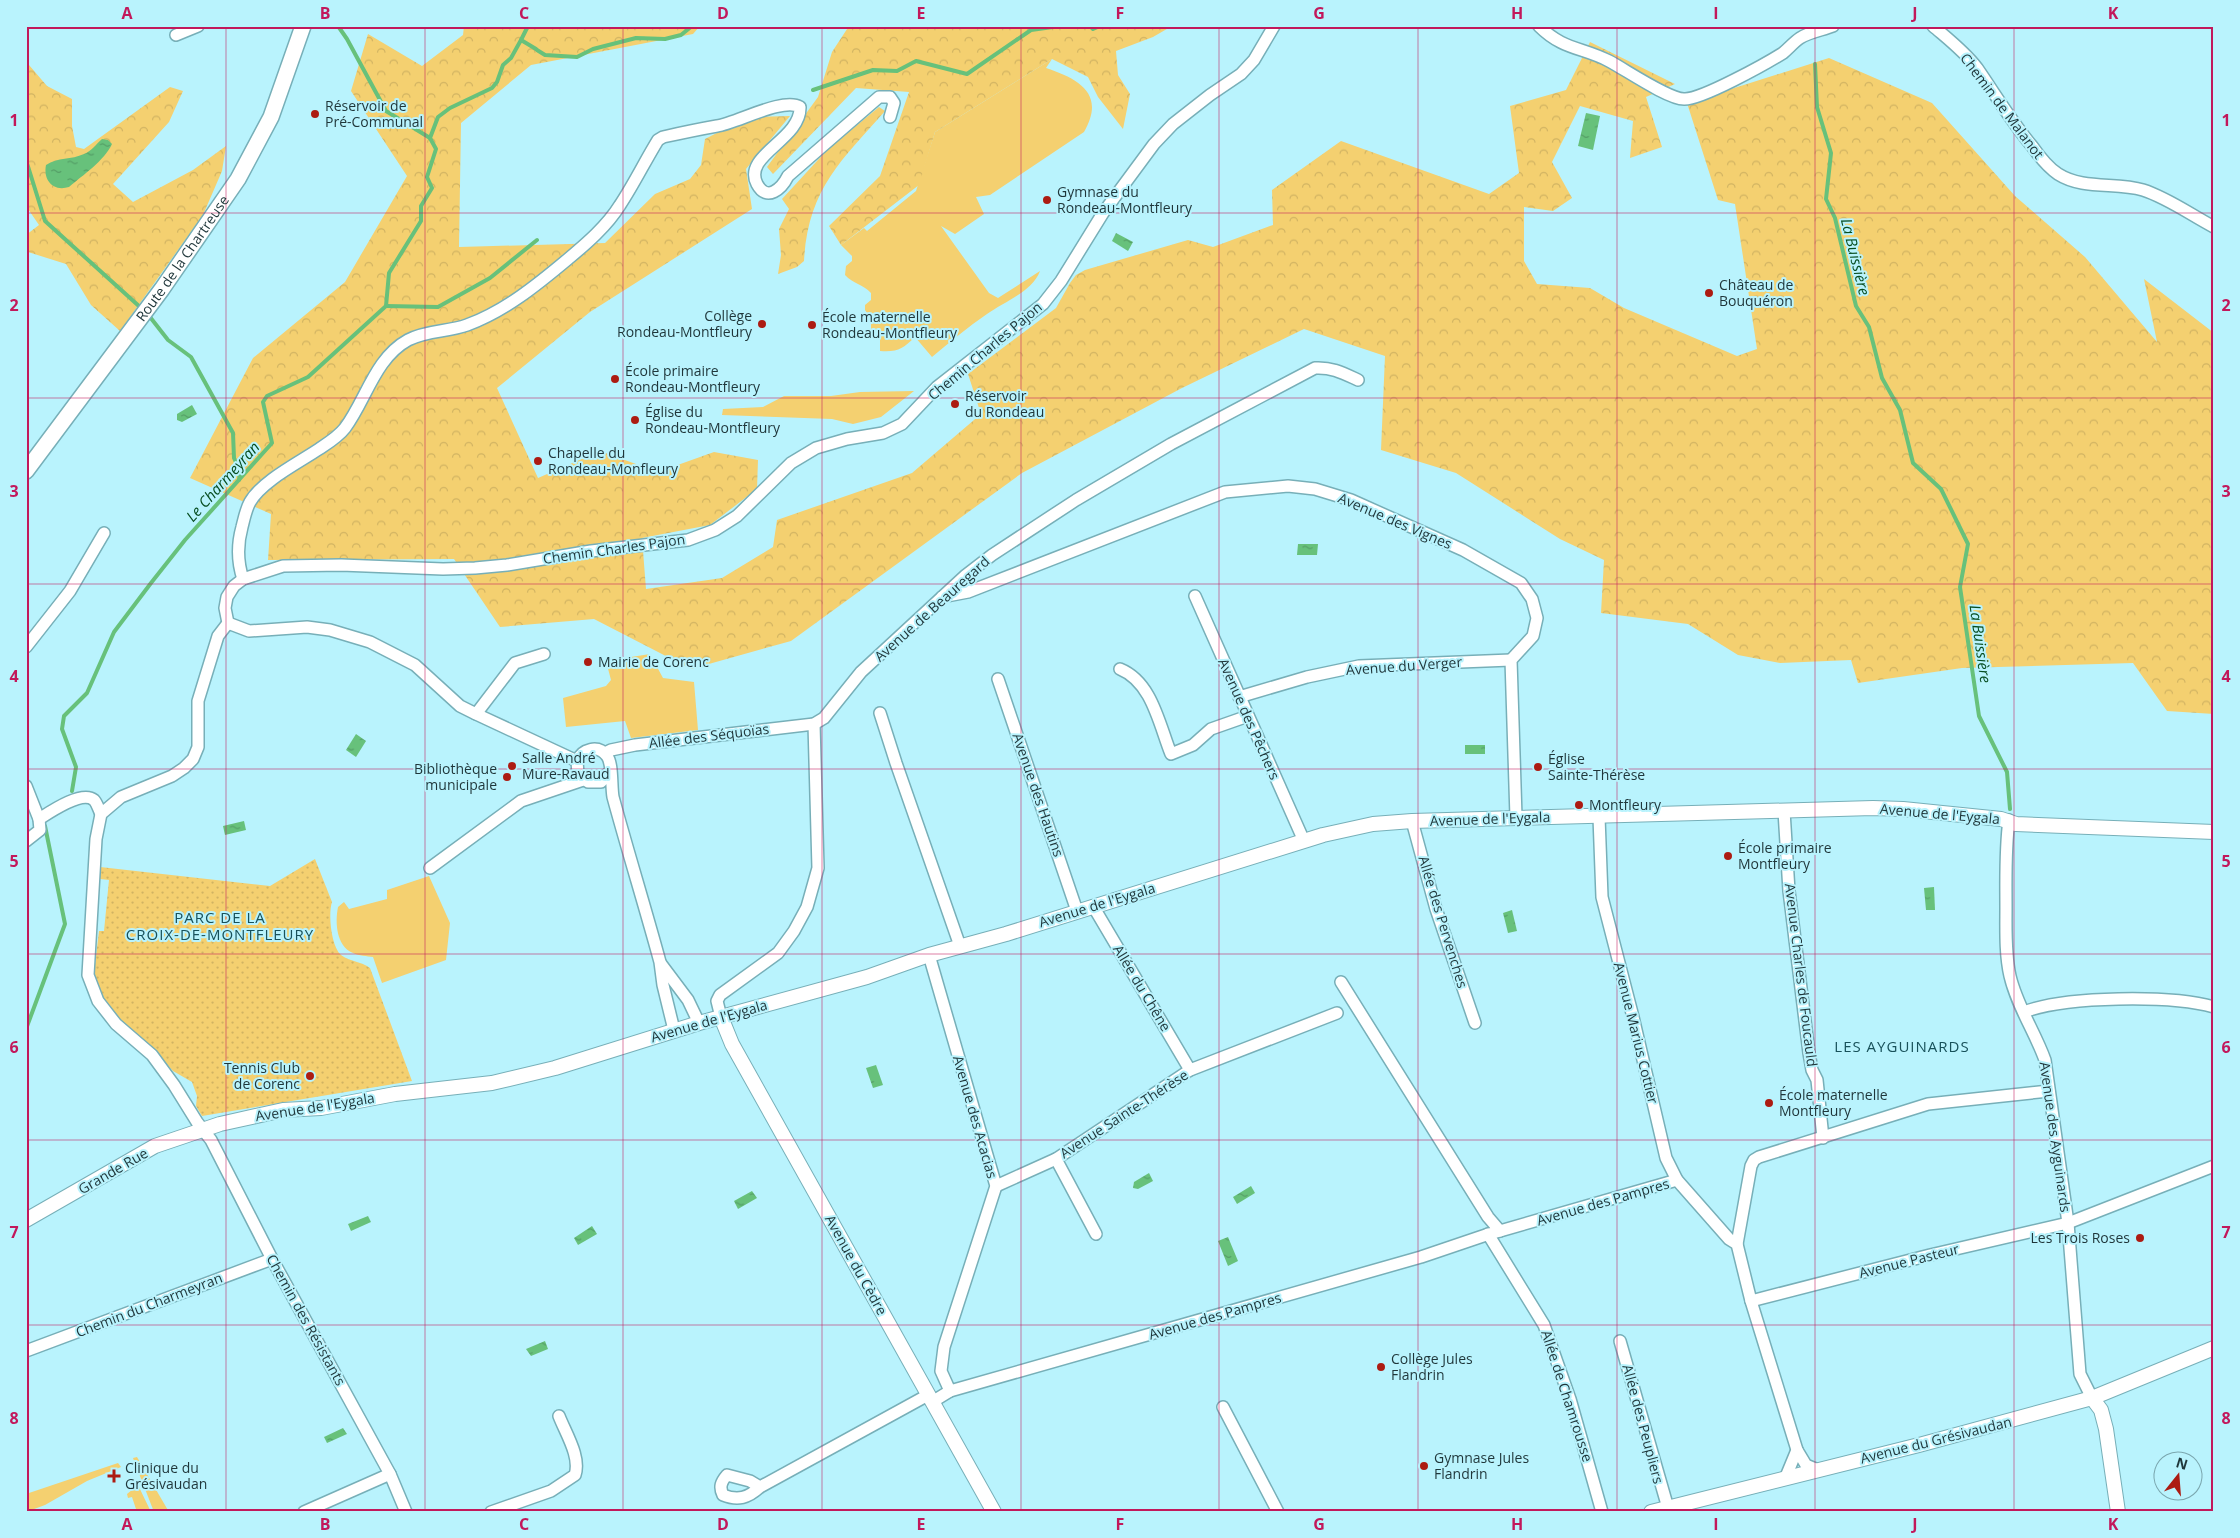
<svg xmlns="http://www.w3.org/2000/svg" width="2240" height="1538" viewBox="0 0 2240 1538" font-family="'Open Sans',sans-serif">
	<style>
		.green { fill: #f4d070 }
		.forest { fill: url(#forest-crowns) }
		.park { fill: url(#park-dots) }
		.water { fill: url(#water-ripples) }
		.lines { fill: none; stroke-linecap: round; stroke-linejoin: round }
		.stream { stroke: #67c17b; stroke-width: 4 }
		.minor-casing { stroke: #77afb8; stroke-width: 14 }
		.tertiary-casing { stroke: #77afb8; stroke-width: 16 }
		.secondary-casing { stroke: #77afb8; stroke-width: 18 }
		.minor { stroke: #fff; stroke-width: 11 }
		.tertiary { stroke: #fff; stroke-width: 14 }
		.secondary { stroke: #fff; stroke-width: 15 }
		.grid { fill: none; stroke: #c2185b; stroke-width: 1; stroke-opacity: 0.55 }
		.poi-dot { fill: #ac1b12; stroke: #b9f3fd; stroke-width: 2 }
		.labels { text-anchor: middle; stroke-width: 4; stroke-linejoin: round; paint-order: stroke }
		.poi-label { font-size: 14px; fill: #1f363a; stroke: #b9f3fd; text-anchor: start }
		.street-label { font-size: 14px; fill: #1f363a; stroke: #b9f3fd }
		.water-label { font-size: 15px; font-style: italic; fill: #074d20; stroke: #b9f3fd }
		.neighbourhood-label { font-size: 15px; letter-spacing: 1px; fill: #18515a; stroke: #b9f3fd }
		.neatline { fill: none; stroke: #c2185b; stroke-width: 2 }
		.grid-label { font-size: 16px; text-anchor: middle; font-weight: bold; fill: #c2185b }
	</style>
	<defs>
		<pattern id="forest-crowns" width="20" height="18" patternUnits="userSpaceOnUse" patternTransform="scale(1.25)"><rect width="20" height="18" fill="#f4d070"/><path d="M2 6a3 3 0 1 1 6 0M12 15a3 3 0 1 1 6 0" fill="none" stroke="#d1b362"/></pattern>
		<pattern id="park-dots" width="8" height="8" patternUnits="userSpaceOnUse" patternTransform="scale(1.25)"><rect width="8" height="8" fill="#f4d070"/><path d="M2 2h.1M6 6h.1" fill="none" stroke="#d1b362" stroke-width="1.8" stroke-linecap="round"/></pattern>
		<pattern id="water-ripples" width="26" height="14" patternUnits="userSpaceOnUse" patternTransform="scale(1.25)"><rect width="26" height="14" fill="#67c17b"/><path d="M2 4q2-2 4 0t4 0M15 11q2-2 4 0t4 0" fill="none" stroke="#549e66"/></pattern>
	</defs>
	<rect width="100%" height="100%" fill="#b9f3fd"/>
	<g class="green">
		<path d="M1052,59L1046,68C1079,79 1106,94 1084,132L990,195L976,197L984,214L955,234L941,226L989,293L998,298L1040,271C1033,291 1004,302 987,314C968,327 950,342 932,357L915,337C902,349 899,352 880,351V331L871,330V319L865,310V305L871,300V293C863,284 853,284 845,275L846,266L852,261V256L841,245L864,228L867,231L916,191L935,132Z"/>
		<polygon points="914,391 881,417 853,424 832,419 722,415 723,409 763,407 784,396 831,396 860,392"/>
		<polygon points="650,654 663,678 694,682 698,730 631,738 625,721 566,727 563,698 606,686 611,680 606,661"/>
		<path d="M429,876L450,923L446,960L382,983L373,957C367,956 359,956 353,953C336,946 335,922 338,907L344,902L349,909L387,899V890Z"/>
		<polygon points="137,1457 169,1512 154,1512 133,1458"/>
		<polygon points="118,1463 121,1467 87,1481 45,1505 26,1512 26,1494"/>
		<polygon points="138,1485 151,1512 137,1512 132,1497 128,1498 127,1494"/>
	</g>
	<g class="forest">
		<polygon points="464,26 700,26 693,34 531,65 461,123 459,247 605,243 655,194 690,179 701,165 705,139 748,117 790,116 746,169 752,209 590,312 497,388 538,478 600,451 658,472 714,452 758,460 757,489 710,525 642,538 646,589 722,578 773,547 777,520 912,473 981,414 968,374 1056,308 1070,283 1076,275 1085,270 1188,240 1213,247 1273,225 1272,190 1341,141 1489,194 1519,173 1510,106 1566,90 1590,42 1675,84 1646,97 1662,147 1630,158 1633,121 1580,106 1552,162 1572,198 1553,211 1524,207 1524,261 1537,284 1590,288 1624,308 1737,356 1757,349 1735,204 1718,200 1687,103 1829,58 1932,103 2015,196 2085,257 2157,342 2144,279 2214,333 2214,714 2167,711 2133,663 1962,668 1858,683 1851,660 1780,663 1738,655 1688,624 1601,613 1604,560 1560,539 1456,473 1381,450 1385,356 1304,329 1182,388 1022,473 791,641 691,669 594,619 500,627 454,559 268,560 271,514 190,478 253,358 345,282 407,176 351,91 368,34 422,66 463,35"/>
		<polygon points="849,26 893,28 1172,26 1153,37 1116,51 1118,75 1130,94 1123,129 1098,97 1088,77 1052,59 935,132 919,185 841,245 829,226 880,176 909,92 856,88 773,174 767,167 818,97 832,52"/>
		<polygon points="26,43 29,65 47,86 72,99 72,126 76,147 84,149 170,87 183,91 169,122 113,184 133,202 193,170 226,146 222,171 203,215 120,331 91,305 66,264 28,252 26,235 39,225 26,206"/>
		<path d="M879,107L885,111C841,161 808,189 804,261L797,267L778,274L781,255L779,229L789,209L782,199L828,149Z"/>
	</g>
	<path class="park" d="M315,859L332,902C328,914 331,946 341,955C350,962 361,961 370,968L412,1081L202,1116L196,1106L197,1096L192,1082L173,1071L156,1052L127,1028L101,996L94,973L99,931H104L109,880L100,879V867L270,886Z"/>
	<g class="water">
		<polygon points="1586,113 1600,116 1593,150 1578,146"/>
		<path d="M102,139L108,140L112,144C104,161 83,175 69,187C53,192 43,180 46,165C58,157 71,160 84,154C92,151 96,144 102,139Z"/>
		<polygon points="1116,233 1133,242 1128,251 1112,241"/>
		<polygon points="192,405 197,414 182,422 177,420 177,414"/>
		<polygon points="1298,544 1318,544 1317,555 1297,555"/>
		<polygon points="356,734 366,741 356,757 346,750"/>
		<rect x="1465" y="745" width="20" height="9"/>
		<polygon points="244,821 246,830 225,835 223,826"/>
		<polygon points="1934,887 1935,910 1926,910 1924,888"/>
		<polygon points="1512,910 1517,931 1508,933 1503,913"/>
		<polygon points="876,1065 883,1085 873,1088 866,1068"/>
		<polygon points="1149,1173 1153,1181 1138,1189 1133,1188 1134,1182"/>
		<polygon points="1251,1186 1255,1193 1237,1204 1233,1197"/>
		<polygon points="752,1191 757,1198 738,1209 734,1201"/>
		<polygon points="368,1216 371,1222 351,1231 348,1224"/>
		<polygon points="592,1226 597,1234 578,1245 574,1238"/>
		<polygon points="1228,1237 1238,1261 1228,1266 1218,1241"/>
		<polygon points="545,1341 548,1349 531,1356 526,1349"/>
		<polygon points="343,1428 347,1434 327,1443 324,1437"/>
	</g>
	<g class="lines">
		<g class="stream">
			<polyline points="338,26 347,39 386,111 430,138"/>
			<polyline points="1090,26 1093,29 1100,26"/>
			<polyline points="521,40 528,26"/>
			<polyline points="537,50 545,55 577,57 593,49 636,38 665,39 681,35 692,26"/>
			<polyline points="1815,64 1817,107 1831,153 1826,199 1835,218 1856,306 1869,327 1882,378 1900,410 1913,463 1941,489 1968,544 1960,587 1979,716 2007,772 2010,809"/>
			<polyline points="813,90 873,70 897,71 916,61 967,74 1031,30 1060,26"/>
			<polyline points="26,160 45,221 140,307"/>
			<polyline points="386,306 438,307 490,278 537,240"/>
			<polyline points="150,317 168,340 191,357 233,433 234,458 240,471 239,480"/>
			<polyline points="72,791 76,767 62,729 64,716 87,693 114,632 151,583 185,540 272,443 263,402 267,396 308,377 386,306 389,273 421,221 421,206 432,188 427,177 436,149 430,138 438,117 450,108 492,88 497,82 503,65 511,58 521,40 536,49"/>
			<polyline points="26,1029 65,924 45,826"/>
		</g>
		<defs>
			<g id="minor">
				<path d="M1539,26C1563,50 1582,47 1609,61C1626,70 1668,99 1684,99C1701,100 1767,63 1783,53C1789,48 1794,42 1800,38C1809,32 1823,30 1833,26"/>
				<path d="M1933,26C1948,39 1965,52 1977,68C1995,94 2011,121 2032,146C2039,156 2047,167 2058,174C2083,190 2116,182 2143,190C2168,198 2191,215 2214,227"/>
				<polyline points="176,35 198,26"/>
				<path d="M243,579C237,561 237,545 242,527C244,519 246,509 250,502C262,481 298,463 319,449C328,443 338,437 345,428C366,400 375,358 408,340C427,330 448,332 467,325C505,311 537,285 568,259C586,244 607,226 620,205C634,184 645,161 658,140L663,137C681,133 700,129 717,126C737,123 783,97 800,107C801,140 742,155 757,184C767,203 782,188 788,176L879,97H890L894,103L890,117"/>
				<polyline points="1195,596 1304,841"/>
				<polyline points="942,597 968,592 1225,492 1288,486 1315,489 1351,500 1463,550 1521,583 1532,599 1537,618 1533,636 1511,660 1516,817"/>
				<polyline points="228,623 225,608 227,597 234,586 243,579 283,566 341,565 443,569 475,568 507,565 591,551 688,540 715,530 737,516 791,463 816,448 847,439 883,433 902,424 937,387 1043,304 1061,281 1103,213 1154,144 1173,124 1210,95 1241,74 1254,60 1274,26"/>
				<polyline points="228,623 218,636 198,701 198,747 193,759 184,768 172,776 121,797 101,814 96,839 88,975 98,1001 116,1024 152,1055 174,1085 197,1122 211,1140 272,1259 390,1474 406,1512"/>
				<polyline points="228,623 249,631 307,627 330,630 370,642 415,665 460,706 476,714 577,761"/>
				<polyline points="26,647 70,591 104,533"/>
				<path d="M1120,669C1152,682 1159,724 1171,754L1193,745L1211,729L1248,716"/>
				<polyline points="998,679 1077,911"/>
				<polyline points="1239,697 1307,677 1359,666 1511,660"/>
				<polyline points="880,713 896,763 960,946"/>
				<polyline points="476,714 515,663 544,654"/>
				<path d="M605,753L611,750L635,745L814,724L824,718L861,672L966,575L992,555L1076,500L1171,444L1315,368C1332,367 1343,373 1358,380"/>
				<path d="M610,771L601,782H588L578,774L577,761C582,749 598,744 607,756C613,764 611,786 613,797C628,852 645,907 660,962L663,985L674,1030"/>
				<polyline points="26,786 39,819 40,830 26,841"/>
				<polyline points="1784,811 1789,891 1809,1053 1812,1070 1817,1080 1823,1138"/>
				<polyline points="1599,817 1602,897 1633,1017 1666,1158 1677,1180 1729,1239 1737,1244 1751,1301 1797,1450 1806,1465 1818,1470"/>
				<path d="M39,819C50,812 82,790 94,800C97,803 99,810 101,814"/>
				<path d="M2009,820C2005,849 2006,878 2006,908C2006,930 2005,954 2010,976C2017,1006 2035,1032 2045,1060L2068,1223L2080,1374L2092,1398"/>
				<polyline points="1412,821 1436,909 1475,1023"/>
				<polyline points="430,868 521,801 583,780"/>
				<polyline points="1093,906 1190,1070"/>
				<polyline points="929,955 996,1186 944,1347 941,1371 950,1391"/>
				<polyline points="661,964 688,1000 699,1023"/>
				<polyline points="1341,982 1488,1217 1500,1231"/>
				<path d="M2024,1012C2066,996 2170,995 2214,1007"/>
				<polyline points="721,1017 717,1001 720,995 778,953 794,931 807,907 818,868 814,724"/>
				<polyline points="1056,1159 1096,1234"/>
				<polyline points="996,1186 1056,1159 1190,1070 1337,1013"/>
				<polyline points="1488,1234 1544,1325 1570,1399 1602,1512"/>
				<polyline points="1737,1244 1751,1166 1754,1160 1759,1157 1928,1104 2049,1091"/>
				<polyline points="1751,1301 1930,1255 2068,1223 2214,1166"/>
				<polyline points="1620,1341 1668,1508"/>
				<polyline points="26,1351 272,1259"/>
				<polyline points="932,1402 950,1391 1421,1257 1486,1235 1677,1180"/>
				<polyline points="1223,1407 1278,1512"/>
				<polyline points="1785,1479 1797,1450"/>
				<path d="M760,1487C748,1498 738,1501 723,1495C719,1487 721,1482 727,1475L750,1481L760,1487L928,1395"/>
				<polyline points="304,1512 390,1474"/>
				<path d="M491,1512L551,1491L575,1475C581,1457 566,1434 559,1416"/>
			</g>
			<g id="tertiary">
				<polyline points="721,1017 732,1044 994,1512"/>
				<polyline points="26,1220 155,1146 220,1124 283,1110 321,1108 395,1094 492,1083 555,1068 699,1023 867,977 929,955 1006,934 1323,835 1373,824 1412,821 1873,808 1903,809 2001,819 2016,824 2214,832"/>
				<polyline points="2092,1398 2101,1410 2106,1429 2118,1512"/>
				<polyline points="1651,1512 1919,1445 2092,1398 2214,1348"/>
			</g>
			<g id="secondary">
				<path id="s1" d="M26,471L162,289L238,179L271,117L303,26"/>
			</g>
		</defs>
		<use href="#minor" class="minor-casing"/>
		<use href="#tertiary" class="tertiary-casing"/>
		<use href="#secondary" class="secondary-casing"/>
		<use href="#minor" class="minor"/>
		<use href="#tertiary" class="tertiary"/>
		<use href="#secondary" class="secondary"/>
	</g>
	<path class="grid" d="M226,26V1512M425,26V1512M623,26V1512M822,26V1512M1021,26V1512M1219,26V1512M1418,26V1512M1617,26V1512M1815,26V1512M2014,26V1512M26,213H2214M26,398H2214M26,584H2214M26,769H2214M26,954H2214M26,1140H2214M26,1325H2214"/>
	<g class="poi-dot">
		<circle cx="315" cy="114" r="5"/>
		<circle cx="1047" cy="200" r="5"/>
		<circle cx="1709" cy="293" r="5"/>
		<circle cx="762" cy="324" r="5"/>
		<circle cx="812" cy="325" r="5"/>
		<circle cx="615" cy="379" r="5"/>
		<circle cx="955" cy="404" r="5"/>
		<circle cx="635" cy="420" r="5"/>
		<circle cx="538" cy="461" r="5"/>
		<circle cx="588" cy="662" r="5"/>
		<circle cx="512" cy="766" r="5"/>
		<circle cx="1538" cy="767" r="5"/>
		<circle cx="507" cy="777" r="5"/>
		<circle cx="1579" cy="805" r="5"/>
		<circle cx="1728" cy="856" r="5"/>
		<circle cx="310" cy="1076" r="5"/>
		<circle cx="1769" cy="1103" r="5"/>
		<circle cx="2140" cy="1238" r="5"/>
		<circle cx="1381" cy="1367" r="5"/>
		<circle cx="1424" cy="1466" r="5"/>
		<path d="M111.5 1468.5h5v5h5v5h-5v5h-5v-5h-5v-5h5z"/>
	</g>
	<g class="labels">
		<g class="poi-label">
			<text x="325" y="111">Réservoir de<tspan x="325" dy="16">Pré-Communal</tspan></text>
			<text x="1057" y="197">Gymnase du<tspan x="1057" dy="16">Rondeau-Montfleury</tspan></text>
			<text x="1719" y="290">Château de<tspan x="1719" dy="16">Bouquéron</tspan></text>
			<text x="752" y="321" text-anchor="end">Collège<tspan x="752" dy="16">Rondeau-Montfleury</tspan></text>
			<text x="822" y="322">École maternelle<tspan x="822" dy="16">Rondeau-Montfleury</tspan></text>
			<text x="625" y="376">École primaire<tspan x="625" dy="16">Rondeau-Montfleury</tspan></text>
			<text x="965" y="401">Réservoir<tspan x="965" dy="16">du Rondeau</tspan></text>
			<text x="645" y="417">Église du<tspan x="645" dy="16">Rondeau-Montfleury</tspan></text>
			<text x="548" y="458">Chapelle du<tspan x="548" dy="16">Rondeau-Monfleury</tspan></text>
			<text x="598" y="667">Mairie de Corenc</text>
			<text x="522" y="763">Salle André<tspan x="522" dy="16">Mure-Ravaud</tspan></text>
			<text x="1548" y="764">Église<tspan x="1548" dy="16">Sainte-Thérèse</tspan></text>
			<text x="497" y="774" text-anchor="end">Bibliothèque<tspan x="497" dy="16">municipale</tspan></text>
			<text x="1589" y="810">Montfleury</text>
			<text x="1738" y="853">École primaire<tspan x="1738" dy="16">Montfleury</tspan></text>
			<text x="300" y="1073" text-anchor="end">Tennis Club<tspan x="300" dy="16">de Corenc</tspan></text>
			<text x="1779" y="1100">École maternelle<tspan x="1779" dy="16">Montfleury</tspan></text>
			<text x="2130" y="1243" text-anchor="end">Les Trois Roses</text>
			<text x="1391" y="1364">Collège Jules<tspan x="1391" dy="16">Flandrin</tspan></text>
			<text x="1434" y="1463">Gymnase Jules<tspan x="1434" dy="16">Flandrin</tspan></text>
			<text x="125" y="1473">Clinique du<tspan x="125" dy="16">Grésivaudan</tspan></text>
		</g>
		<g class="street-label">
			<text transform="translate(2002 106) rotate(53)" y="5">Chemin de Malanot</text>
			<text dy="5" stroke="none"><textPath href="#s1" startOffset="264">Route de la Chartreuse</textPath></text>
			<text transform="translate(985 351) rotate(-40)" y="5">Chemin Charles Pajon</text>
			<text transform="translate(1395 521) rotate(23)" y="5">Avenue des Vignes</text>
			<text transform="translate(614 549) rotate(-8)" y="5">Chemin Charles Pajon</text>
			<text transform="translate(932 609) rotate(-42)" y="5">Avenue de Beauregard</text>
			<text transform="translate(1404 666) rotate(-4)" y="5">Avenue du Verger</text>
			<text transform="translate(1249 719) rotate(66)" y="5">Avenue des Pêchers</text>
			<text transform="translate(709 736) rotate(-7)" y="5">Allée des Séquoïas</text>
			<text transform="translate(1038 795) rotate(71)" y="5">Avenue des Hautins</text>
			<text transform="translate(1940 814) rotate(5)" y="5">Avenue de l'Eygala</text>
			<text transform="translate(1490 819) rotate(-2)" y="5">Avenue de l'Eygala</text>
			<text transform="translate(1097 905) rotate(-17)" y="5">Avenue de l'Eygala</text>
			<text transform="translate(1443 922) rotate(73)" y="5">Allée des Pervenches</text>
			<text transform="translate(1801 975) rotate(83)" y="5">Avenue Charles de Foucauld</text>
			<text transform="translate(1142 988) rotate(59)" y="5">Allée du Chêne</text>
			<text transform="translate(709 1021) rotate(-16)" y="5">Avenue de l'Eygala</text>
			<text transform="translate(1636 1033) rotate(76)" y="5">Avenue Marius Cottier</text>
			<text transform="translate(315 1107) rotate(-9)" y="5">Avenue de l'Eygala</text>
			<text transform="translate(1124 1114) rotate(-33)" y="5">Avenue Sainte-Thérèse</text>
			<text transform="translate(975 1117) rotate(74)" y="5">Avenue des Acacias</text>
			<text transform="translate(2055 1137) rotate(82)" y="5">Avenue des Ayguinards</text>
			<text transform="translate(113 1171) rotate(-30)" y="5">Grande Rue</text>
			<text transform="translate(1603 1202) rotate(-16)" y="5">Avenue des Pampres</text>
			<text transform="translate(1909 1261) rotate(-14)" y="5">Avenue Pasteur</text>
			<text transform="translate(856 1265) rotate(61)" y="5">Avenue du Cèdre</text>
			<text transform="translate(149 1305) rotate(-21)" y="5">Chemin du Charmeyran</text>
			<text transform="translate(1215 1316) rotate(-16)" y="5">Avenue des Pampres</text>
			<text transform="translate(306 1320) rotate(61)" y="5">Chemin des Résistants</text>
			<text transform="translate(1567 1396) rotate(72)" y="5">Allée de Chamrousse</text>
			<text transform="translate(1643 1424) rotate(75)" y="5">Allée des Peupliers</text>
			<text transform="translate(1936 1440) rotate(-14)" y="5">Avenue du Grésivaudan</text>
		</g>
		<g class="water-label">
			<text transform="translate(1855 257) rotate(76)" y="5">La Buissière</text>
			<text transform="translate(223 482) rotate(-48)" y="5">Le Charmeyran</text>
			<text transform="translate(1980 644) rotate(82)" y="5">La Buissière</text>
		</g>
		<g class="neighbourhood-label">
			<text x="220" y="923">PARC DE LA<tspan x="220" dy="17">CROIX-DE-MONTFLEURY</tspan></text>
			<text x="1902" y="1052">LES AYGUINARDS</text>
		</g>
	</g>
	<rect width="2240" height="1538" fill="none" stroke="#b9f3fd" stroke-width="55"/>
	<g transform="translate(2178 1476) rotate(17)"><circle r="24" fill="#b9f3fd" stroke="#7ba7af"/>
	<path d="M0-4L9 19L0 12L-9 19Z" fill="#ac1b12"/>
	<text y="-8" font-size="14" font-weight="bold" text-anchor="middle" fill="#1f363a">N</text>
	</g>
	<rect x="28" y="28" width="2184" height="1482" class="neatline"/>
	<g class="grid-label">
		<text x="127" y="19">A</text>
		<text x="325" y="19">B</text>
		<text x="524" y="19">C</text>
		<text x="723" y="19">D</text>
		<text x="921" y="19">E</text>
		<text x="1120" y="19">F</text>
		<text x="1319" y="19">G</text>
		<text x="1517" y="19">H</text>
		<text x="1716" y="19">I</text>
		<text x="1915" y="19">J</text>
		<text x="2113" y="19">K</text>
		<text x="14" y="126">1</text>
		<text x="2226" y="126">1</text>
		<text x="14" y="311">2</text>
		<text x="2226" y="311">2</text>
		<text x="14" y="497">3</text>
		<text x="2226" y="497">3</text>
		<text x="14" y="682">4</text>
		<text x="2226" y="682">4</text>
		<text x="14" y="867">5</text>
		<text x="2226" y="867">5</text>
		<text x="14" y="1053">6</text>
		<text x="2226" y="1053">6</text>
		<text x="14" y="1238">7</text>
		<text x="2226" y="1238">7</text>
		<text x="14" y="1424">8</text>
		<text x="2226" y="1424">8</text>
		<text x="127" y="1530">A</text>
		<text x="325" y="1530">B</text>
		<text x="524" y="1530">C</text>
		<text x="723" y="1530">D</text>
		<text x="921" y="1530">E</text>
		<text x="1120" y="1530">F</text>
		<text x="1319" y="1530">G</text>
		<text x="1517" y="1530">H</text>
		<text x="1716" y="1530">I</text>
		<text x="1915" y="1530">J</text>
		<text x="2113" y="1530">K</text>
	</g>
</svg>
